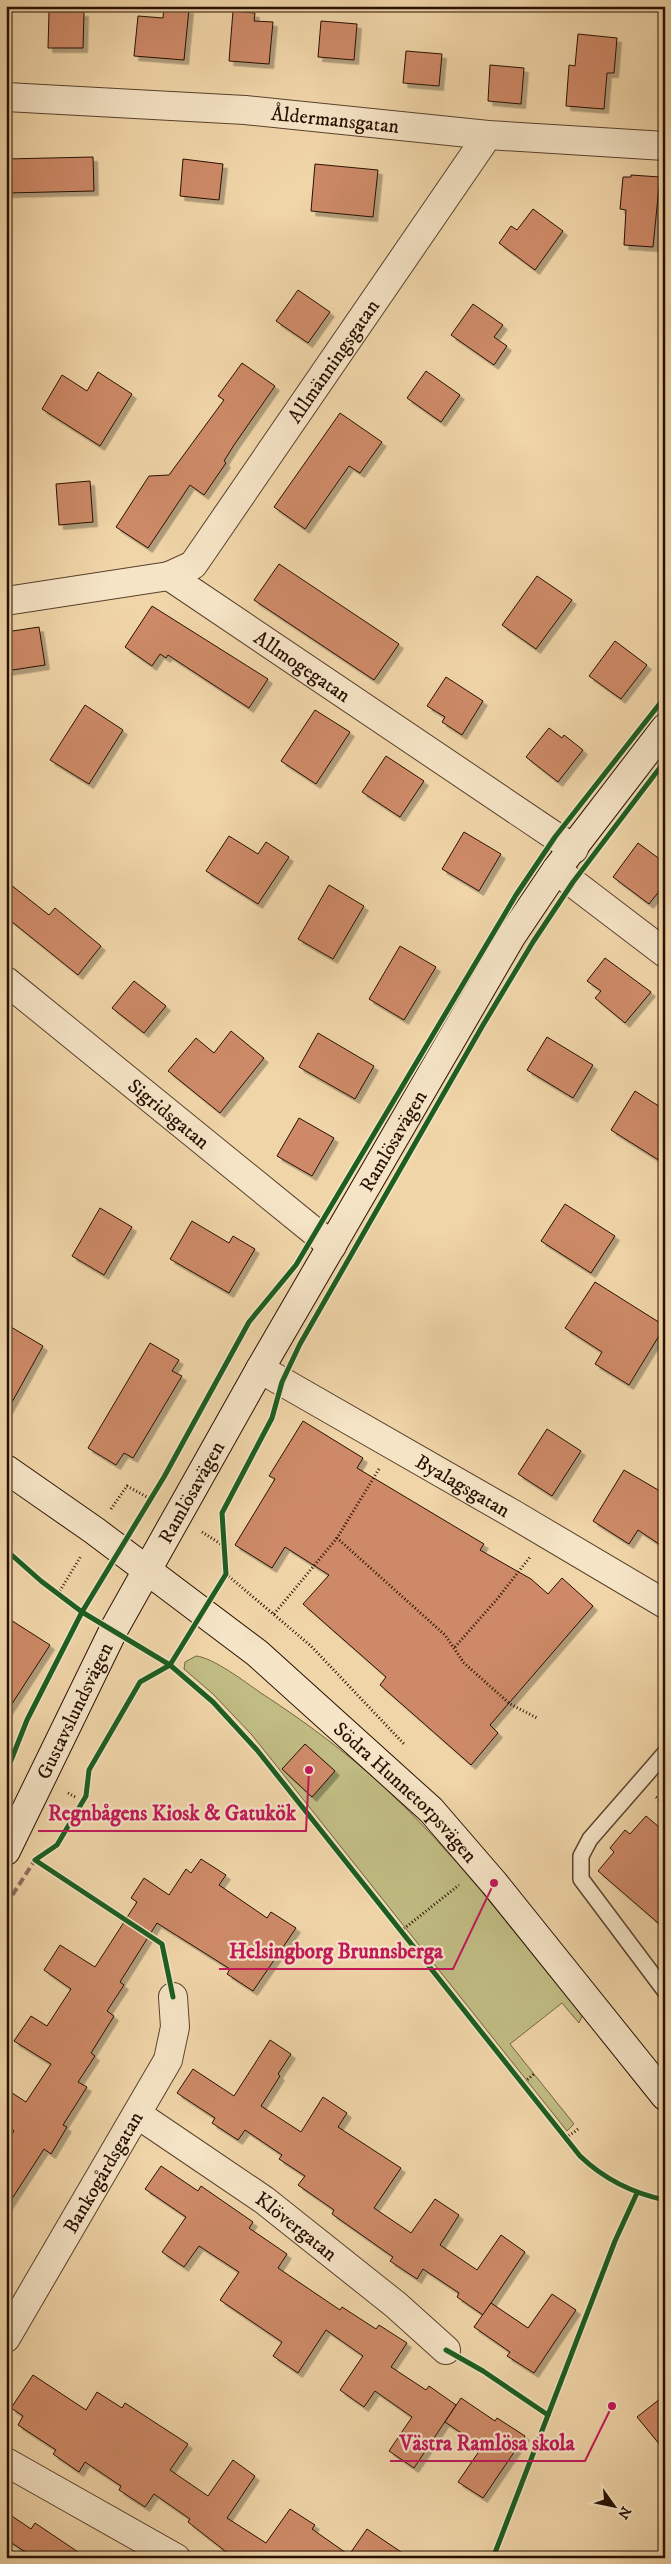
<svg xmlns="http://www.w3.org/2000/svg" width="671" height="2564" viewBox="0 0 671 2564" font-family="'IM FELL DW Pica',serif">
	<style>
		.green { fill: #c0bc83; stroke: #746642 }
		.building { fill: #ce8a67; stroke: #271002; filter: url(#shadow) }
		.lines { fill: none; stroke-linecap: round; stroke-linejoin: round }
		.lane-casing { stroke: #59412c; stroke-width: 18 }
		.street-casing { stroke: #59412c; stroke-width: 30 }
		.secondary-casing { stroke: #271002; stroke-width: 30 }
		.path { stroke: #271002; stroke-width: 3; stroke-dasharray: 1 2.5; stroke-linecap: butt }
		.lane { stroke: #f5e4c6; stroke-width: 15 }
		.street { stroke: #f5e4c6; stroke-width: 28 }
		.secondary { stroke: #f5e4c6; stroke-width: 28 }
		.quiet { stroke: #8d6e63; stroke-width: 4; stroke-dasharray: 8 4; stroke-linecap: butt }
		.cycleway-casing { stroke: #f5e4c6; stroke-width: 8 }
		.cycleway { stroke: #1b5e20; stroke-width: 5 }
		.labels { text-anchor: middle; stroke-width: 4.5; stroke-linejoin: round; paint-order: stroke }
		.street-label { font-size: 20px; fill: #271002; stroke: #f5e4c6 }
		.leader { fill: none; stroke: #c2185b; stroke-width: 2 }
		.callout-dot { fill: #c2185b; stroke: #f5e4c6; stroke-width: 2 }
		.callout-label { font-size: 21px; text-anchor: middle; font-weight: bold; fill: #c2185b; stroke: #f5e4c6; stroke-width: 4.5; stroke-linejoin: round; paint-order: stroke }
	</style>
	<defs>
		<filter id="shadow"><feDropShadow dx="4.5" dy="4.5" stdDeviation="0" flood-color="#0004"/></filter>
	</defs>
	<rect width="100%" height="100%" fill="#f0d5a8"/>
	<filter id="stains"><feTurbulence type="fractalNoise" baseFrequency=".004" numOctaves="4"/><feColorMatrix values="0 0 0 0 .2 0 0 0 0 .09 0 0 0 0 .02 0 0 0 .5 -.17"/></filter>
	<radialGradient id="worn" r=".72"><stop offset=".6" stop-color="#630" stop-opacity="0"/><stop offset="1" stop-color="#630" stop-opacity=".3"/></radialGradient>
	<path class="green" d="M196,1656C214,1658 245,1682 261,1693C304,1721 346,1752 384,1787C452,1850 509,1926 568,1997L582,2016L579,2023L562,2003L510,2044L574,2124L567,2131L252,1735L213,1694L184,1669L185,1662Z"/>
	<g class="building">
		<polygon points="164,7 189,9 184,60 134,56 138,16 163,18"/>
		<polygon points="233,11 255,13 254,21 273,22 269,64 229,61"/>
		<polygon points="49,12 84,12 83,48 48,48"/>
		<polygon points="321,21 357,24 354,60 318,57"/>
		<polygon points="578,34 617,38 614,73 607,73 604,109 566,106 569,65 575,66"/>
		<polygon points="406,51 442,54 439,86 403,83"/>
		<polygon points="490,65 524,68 521,104 488,101"/>
		<polygon points="93,157 94,191 6,193 6,159"/>
		<polygon points="183,159 223,164 219,200 180,196"/>
		<polygon points="315,164 378,170 373,217 311,211"/>
		<polygon points="631,175 660,177 653,247 624,245 626,210 620,209 623,177 631,177"/>
		<polygon points="533,209 563,231 535,270 499,243 511,226 517,230"/>
		<polygon points="298,290 330,312 308,343 276,321"/>
		<polygon points="473,304 503,325 494,337 507,346 494,365 451,335"/>
		<polygon points="242,363 275,386 234,445 224,461 226,463 204,495 190,485 148,548 116,527 149,476 169,475 224,400 218,396"/>
		<polygon points="426,371 460,395 441,422 407,398"/>
		<polygon points="98,372 132,394 100,446 42,409 62,375 87,391"/>
		<polygon points="340,413 382,442 360,473 349,466 305,529 274,507"/>
		<polygon points="90,481 93,522 59,525 56,484"/>
		<polygon points="279,564 399,644 374,680 254,600"/>
		<polygon points="537,576 572,600 536,649 502,625"/>
		<polygon points="152,606 268,679 249,708 168,655 166,658 160,654 152,666 125,647"/>
		<polygon points="39,627 45,665 6,671 6,632"/>
		<polygon points="615,641 647,665 621,699 589,676"/>
		<polygon points="446,677 483,701 462,735 442,722 445,717 427,706"/>
		<polygon points="85,705 123,730 89,784 50,760"/>
		<polygon points="315,710 350,732 316,784 281,761"/>
		<polygon points="549,728 562,738 564,735 583,750 558,782 526,757"/>
		<polygon points="386,756 424,781 400,817 362,792"/>
		<polygon points="464,832 501,854 479,891 442,869"/>
		<polygon points="229,836 258,854 266,842 289,857 258,904 206,871"/>
		<polygon points="638,843 665,863 665,884 649,904 613,877"/>
		<polygon points="6,881 49,915 55,908 101,946 78,975 6,917"/>
		<polygon points="329,885 364,906 333,959 298,939"/>
		<polygon points="400,946 436,967 404,1020 369,999"/>
		<polygon points="605,958 651,992 625,1023 595,998 601,991 587,981"/>
		<polygon points="134,981 166,1006 144,1033 112,1008"/>
		<polygon points="231,1031 264,1058 220,1113 168,1071 196,1038 214,1053"/>
		<polygon points="318,1033 374,1066 355,1099 299,1067"/>
		<polygon points="547,1037 593,1065 573,1098 527,1070"/>
		<polygon points="635,1091 665,1110 665,1164 611,1130"/>
		<polygon points="299,1118 334,1138 312,1176 277,1156"/>
		<polygon points="565,1204 615,1236 591,1273 541,1241"/>
		<polygon points="100,1208 132,1227 104,1275 72,1256"/>
		<polygon points="192,1221 229,1243 233,1236 255,1249 229,1293 170,1259"/>
		<polygon points="595,1282 665,1326 629,1385 595,1364 602,1352 565,1328"/>
		<polygon points="6,1324 43,1346 6,1413"/>
		<polygon points="150,1343 179,1360 172,1371 182,1376 133,1458 124,1453 116,1465 88,1448"/>
		<polygon points="303,1421 363,1458 357,1468 484,1544 480,1550 531,1579 548,1594 562,1578 593,1606 490,1725 498,1733 471,1765 380,1685 386,1677 303,1604 329,1575 285,1547 272,1568 235,1545 275,1479 269,1476"/>
		<polygon points="547,1429 581,1451 552,1496 518,1474"/>
		<polygon points="624,1470 665,1494 665,1548 638,1530 629,1544 593,1521"/>
		<polygon points="6,1617 50,1645 6,1713"/>
		<polygon points="305,1744 335,1771 312,1797 282,1769"/>
		<polygon points="646,1816 665,1832 665,1929 598,1871 614,1852 610,1848 625,1830 630,1834"/>
		<polygon points="201,1859 226,1875 219,1885 267,1918 271,1912 296,1928 253,1991 227,1974 230,1969 157,1923 120,1982 124,1985 107,2011 114,2016 91,2053 95,2056 78,2082 87,2087 63,2125 67,2127 51,2154 44,2149 6,2208 6,2143 14,2131 6,2125 6,2089 26,2102 51,2064 14,2041 31,2016 47,2026 71,1989 44,1970 60,1945 95,1967 137,1902 131,1898 144,1878 169,1895 186,1869 191,1873"/>
		<polygon points="270,2040 291,2054 278,2074 280,2076 261,2106 301,2132 323,2097 347,2113 338,2127 401,2168 374,2208 411,2233 435,2199 459,2215 440,2245 477,2270 501,2235 525,2252 483,2315 457,2297 459,2293 423,2269 417,2279 390,2261 393,2257 332,2214 334,2210 298,2185 305,2176 279,2159 282,2155 245,2130 238,2140 212,2123 215,2118 177,2093 193,2069 234,2096"/>
		<polygon points="161,2166 198,2191 201,2186 253,2222 249,2228 287,2254 278,2268 340,2310 342,2307 376,2329 379,2325 407,2343 391,2367 426,2390 429,2386 456,2405 414,2468 389,2451 412,2417 375,2391 364,2407 340,2390 363,2356 326,2330 298,2373 273,2356 282,2342 220,2300 239,2272 199,2246 184,2267 162,2252 186,2217 145,2189"/>
		<polygon points="552,2294 576,2310 534,2373 507,2356 510,2352 474,2327 491,2303 528,2328"/>
		<polygon points="33,2375 86,2410 97,2392 122,2408 125,2403 188,2444 170,2470 208,2496 233,2460 255,2476 227,2518 266,2543 290,2509 315,2525 312,2529 349,2555 367,2529 410,2558 234,2558 188,2522 190,2519 154,2494 145,2507 119,2490 121,2486 85,2462 79,2472 53,2454 56,2450 18,2425 23,2416 11,2408"/>
		<polygon points="665,2395 665,2451 637,2417"/>
		<polygon points="461,2398 495,2421 497,2418 525,2436 483,2498 458,2482 482,2447 445,2422"/>
		<polygon points="6,2512 31,2529 35,2523 87,2558 34,2558 6,2539"/>
	</g>
	<g class="lines">
		<defs>
			<polyline id="lane" points="665,1753 590,1839 581,1856 581,1879 665,1991"/>
			<g id="street">
				<path id="s1" d="M6,97L245,110L488,135L665,146"/>
				<path id="s2" d="M169,576L193,565L488,135"/>
				<path id="s3" d="M6,601L169,576L574,849"/>
				<polyline points="556,870 665,953"/>
				<path id="s4" d="M6,981L332,1246"/>
				<path id="s5" d="M260,1369L513,1514L665,1604"/>
				<path id="s6" d="M137,2114L264,2200L396,2305L446,2350"/>
				<path id="s7" d="M6,2338L168,2060L175,2027L173,1997"/>
				<polyline points="6,2462 176,2558"/>
			</g>
			<g id="secondary">
				<path id="s8" d="M6,1469L95,1531L257,1653L431,1810L494,1883L665,2096"/>
				<path id="s9" d="M6,1851L114,1629L260,1369L511,937L556,870L665,728"/>
			</g>
		</defs>
		<use href="#lane" class="lane-casing"/>
		<use href="#street" class="street-casing"/>
		<use href="#secondary" class="secondary-casing"/>
		<g class="path">
			<polyline points="379,1469 337,1538 445,1635 464,1663 510,1704 537,1718"/>
			<polyline points="111,1509 127,1486 154,1501"/>
			<polyline points="202,1532 224,1546"/>
			<polyline points="226,1574 311,1646 405,1745"/>
			<polyline points="58,1594 81,1556"/>
			<polyline points="274,1614 337,1538"/>
			<polyline points="455,1647 498,1598 530,1557"/>
			<polyline points="68,1793 77,1798"/>
			<polyline points="656,1797 665,1804"/>
			<polyline points="401,1931 459,1885"/>
			<polyline points="522,2084 534,2074"/>
			<polyline points="566,2138 578,2129"/>
		</g>
		<use href="#lane" class="lane"/>
		<use href="#street" class="street"/>
		<use href="#secondary" class="secondary"/>
		<polyline class="quiet" points="6,1905 35,1860"/>
		<defs>
			<g id="cycleway">
				<path d="M6,1550L41,1581L82,1612L170,1665L213,1702L257,1750L580,2156C604,2179 632,2193 665,2200"/>
				<polyline points="6,1773 27,1720 82,1612 164,1477 249,1322 296,1265 516,895 555,837 665,697"/>
				<polyline points="173,1997 162,1944 35,1860 57,1845 86,1796 89,1770 140,1682 170,1665 226,1574 222,1513 272,1418 282,1382 300,1344 483,1025 533,942 573,882 665,761"/>
				<polyline points="446,2350 483,2371 548,2415"/>
				<polyline points="493,2558 615,2241 637,2193"/>
			</g>
		</defs>
		<use href="#cycleway" class="cycleway-casing"/>
		<use href="#cycleway" class="cycleway"/>
	</g>
	<g class="labels">
		<g class="street-label">
			<text dy="7" stroke="none"><textPath href="#s1" startOffset="330">Åldermansgatan</textPath></text>
			<text dy="7" stroke="none"><textPath href="#s2" startOffset="274">Allmänningsgatan</textPath></text>
			<text dy="7" stroke="none"><textPath href="#s3" startOffset="326">Allmogegatan</textPath></text>
			<text dy="7" stroke="none"><textPath href="#s4" startOffset="210">Sigridsgatan</textPath></text>
			<text dy="7" stroke="none"><textPath href="#s9" startOffset="809">Ramlösavägen</textPath></text>
			<text dy="7" stroke="none"><textPath href="#s5" startOffset="234">Byalagsgatan</textPath></text>
			<text dy="7" stroke="none"><textPath href="#s9" startOffset="404">Ramlösavägen</textPath></text>
			<text dy="7" stroke="none"><textPath href="#s9" startOffset="156">Gustavslundsvägen</textPath></text>
			<text dy="7" stroke="none"><textPath href="#s8" startOffset="515">Södra Hunnetorpsvägen</textPath></text>
			<text dy="7" stroke="none"><textPath href="#s7" startOffset="192">Bankogårdsgatan</textPath></text>
			<text dy="7" stroke="none"><textPath href="#s6" startOffset="195">Klövergatan</textPath></text>
		</g>
	</g>
	<path class="leader" d="M309 1770L306 1831H38M494 1883L453 1969H219M612 2406L585 2461H390"/>
	<g class="callout-dot">
		<circle cx="309" cy="1770" r="5"/>
		<circle cx="494" cy="1883" r="5"/>
		<circle cx="612" cy="2406" r="5"/>
	</g>
	<g class="callout-label">
		<text x="172" y="1820">Regnbågens Kiosk &amp; Gatukök</text>
		<text x="336" y="1958">Helsingborg Brunnsberga</text>
		<text x="487" y="2450">Västra Ramlösa skola</text>
	</g>
	<rect width="671" height="2564" fill="none" stroke="#f0d5a8" stroke-width="25"/>
	<rect x="8" y="8" width="656" height="2549" fill="none" stroke="#271002" stroke-width="2.5"/>
	<rect x="12" y="12" width="646" height="2539" fill="none" stroke="#271002"/>
	<g transform="translate(614 2506) rotate(123)" stroke="#f5e4c6" stroke-width="4" paint-order="stroke">
	<path d="M0-4L9 19L0 12L-9 19Z" fill="#271002"/>
	<text y="-8" font-size="14" font-weight="bold" text-anchor="middle" fill="#271002">N</text>
	</g>
	<rect width="100%" height="100%" filter="url(#stains)"/>
	<rect width="100%" height="100%" fill="url(#worn)"/>
</svg>
